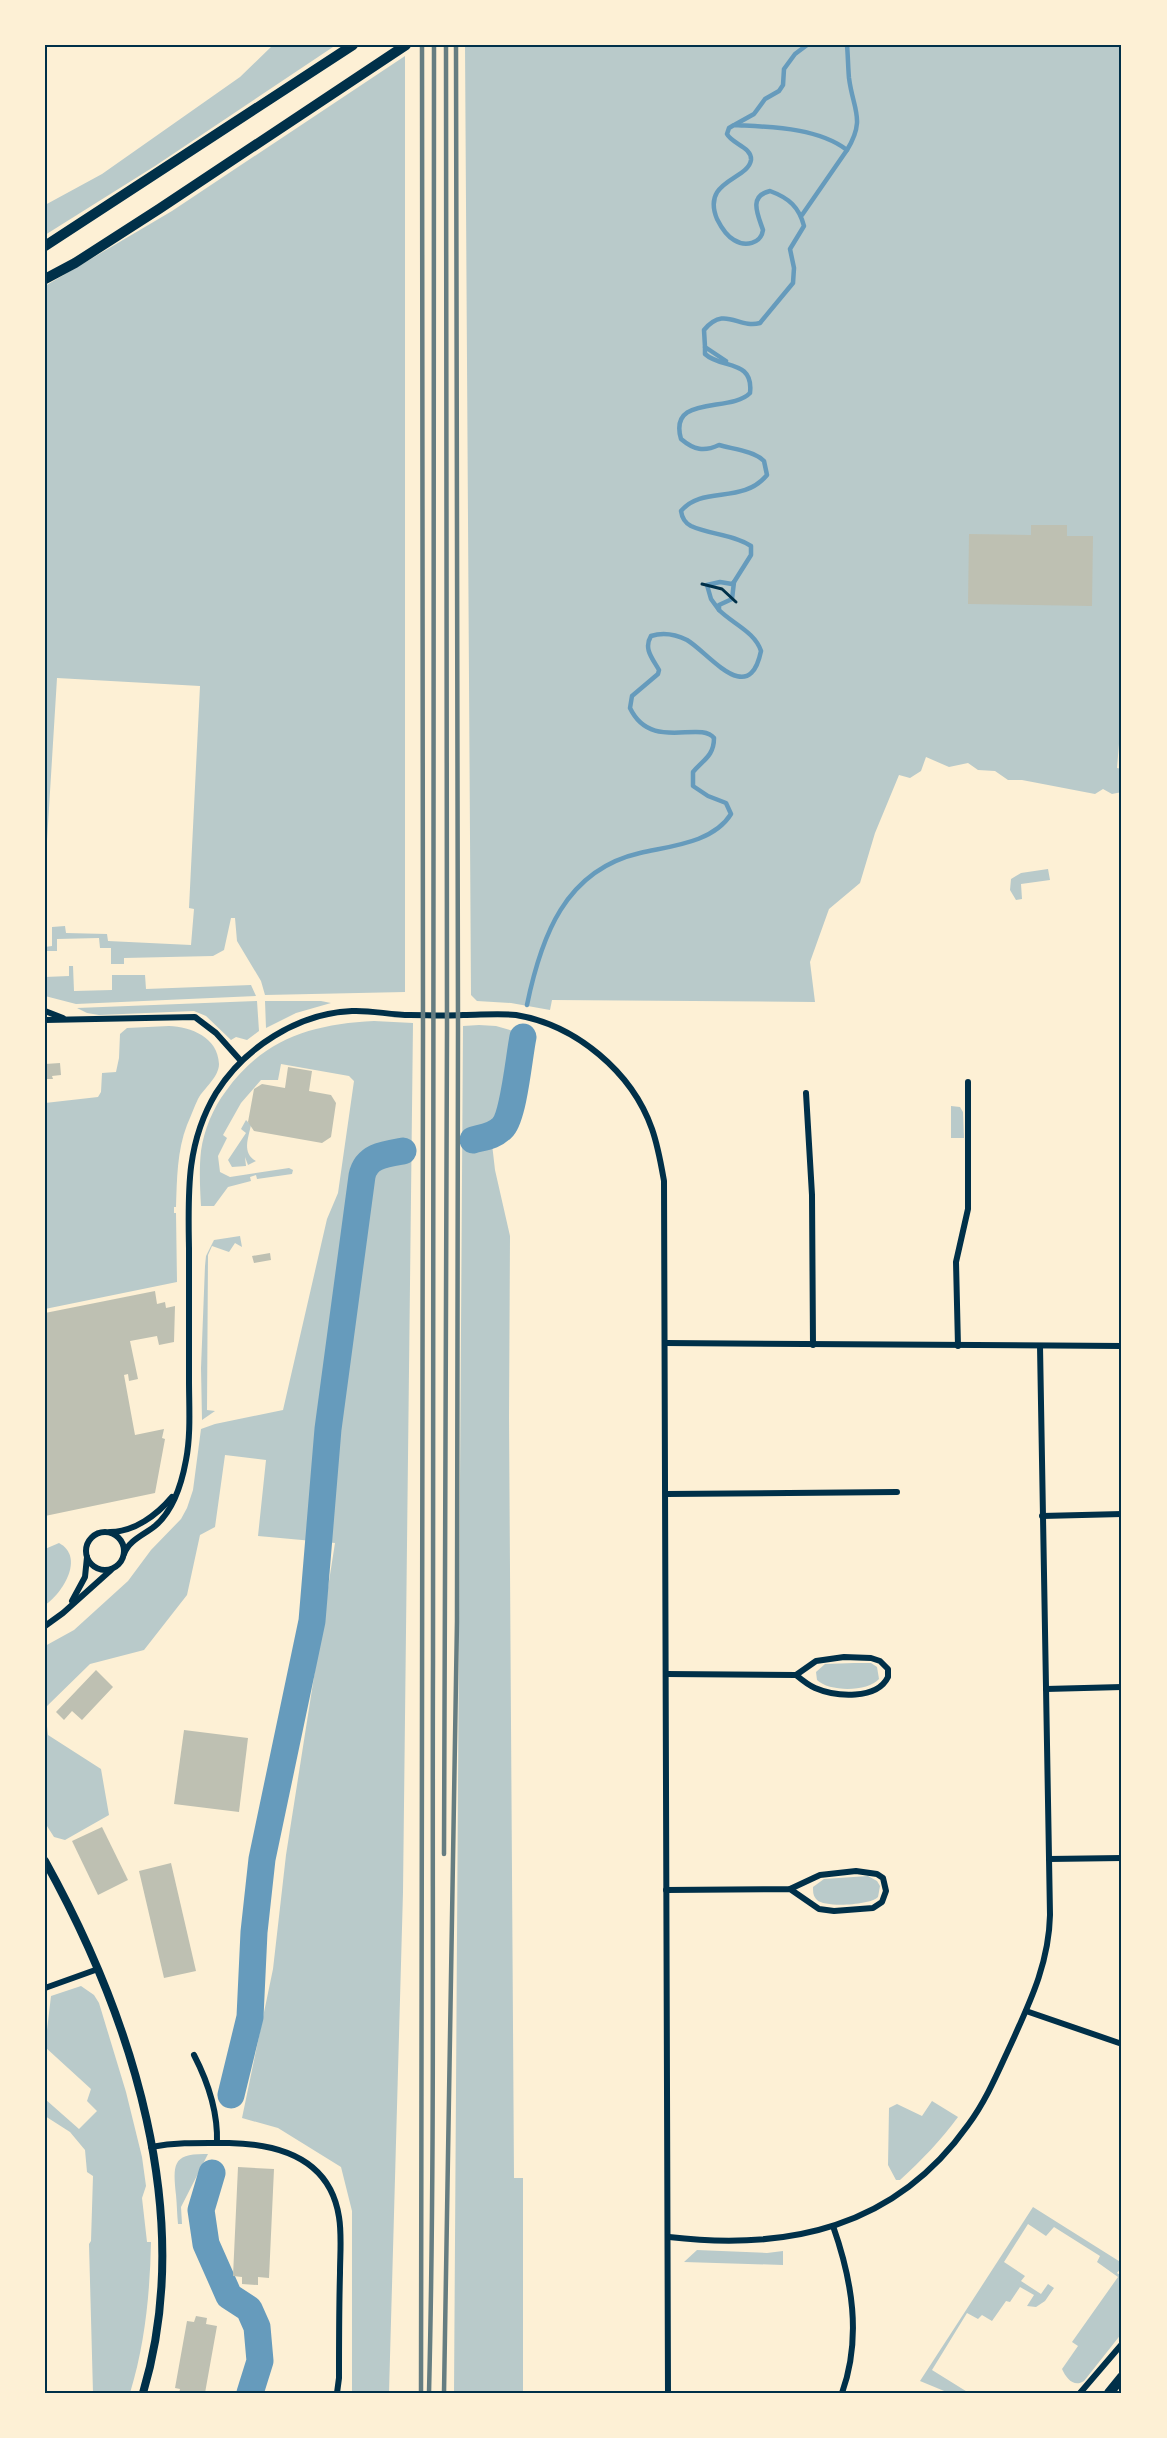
<svg xmlns="http://www.w3.org/2000/svg" width="1167" height="2438" viewBox="0 0 1167 2438" font-family="'Varela Round',sans-serif">
	<style>
		.green { fill: #b9caca }
		.lines { fill: none; stroke-linecap: round; stroke-linejoin: round }
		.stream { stroke: #669bbc; stroke-width: 4.5 }
		.river { stroke: #669bbc; stroke-width: 27 }
		.building { fill: #bec0b2 }
		.path { stroke: #003049; stroke-width: 3 }
		.minor { stroke: #003049; stroke-width: 6 }
		.tertiary { stroke: #003049; stroke-width: 8 }
		.primary { stroke: #003049; stroke-width: 10 }
		.rail { stroke: #657d81; stroke-width: 4.5 }
		.neatline { fill: none; stroke: #003049; stroke-width: 2 }
	</style>
	<rect width="100%" height="100%" fill="#fdf0d5"/>
	<g class="green">
		<polygon points="273,45 336,45 155,166 45,235 45,205 102,174 240,77"/>
		<polygon points="465,45 1122,45 1122,731 1120,732 1117,768 1122,769 1122,792 1112,794 1103,789 1095,794 1022,780 1008,780 995,771 978,770 968,763 949,767 926,757 921,771 910,778 899,775 875,833 860,883 829,909 810,962 815,1002 552,1000 550,1010 511,1003 477,1001 471,995"/>
		<polygon points="405,56 405,992 265,995 261,981 237,941 235,918 231,918 224,950 213,956 124,958 124,964 111,964 111,948 100,948 99,938 57,939 57,951 45,951 45,947 52,946 52,927 65,926 66,933 107,934 108,941 191,945 194,909 189,908 200,686 57,678 45,873 45,286 172,211"/>
		<polygon points="1048,869 1050,880 1021,884 1022,899 1016,900 1010,890 1011,879 1021,873"/>
		<polygon points="69,966 73,966 74,991 112,990 112,975 145,975 146,989 251,985 256,996 76,1004 45,996 45,977 69,976"/>
		<polygon points="257,1001 259,1031 247,1040 236,1037 231,1040 206,1016 194,1011 99,1015 87,1013 77,1008"/>
		<polygon points="265,1001 321,1001 331,1003 296,1013 266,1028"/>
		<path d="M374,1021L413,1023L403,1892L389,2393H352V2211L341,2167L278,2128L242,2118L273,1969L286,1855L335,1543L258,1536L266,1460L225,1455L215,1527L200,1535L187,1595L144,1650L90,1664L45,1708L48,1735L101,1769L109,1815L65,1840L54,1837L45,1823V1646L74,1630L128,1581L151,1550L181,1519L187,1508L193,1490L201,1429L215,1424L283,1410L327,1219L338,1193L354,1081L349,1076L281,1064L278,1080H261L241,1103L223,1135L227,1138L218,1156L220,1172L230,1177L289,1168L293,1170L292,1174L257,1179L256,1175L250,1177L251,1181L228,1187L214,1206H201C200,1188 199,1169 201,1151C204,1130 213,1108 226,1091C263,1039 312,1024 374,1021Z"/>
		<polygon points="479,1025 496,1026 528,1035 515,1111 508,1128 508,1138 492,1144 495,1170 510,1236 509,1417 514,2178 523,2178 523,2393 454,2393 463,1026"/>
		<path d="M169,1026C191,1027 218,1037 219,1064C219,1077 204,1088 198,1099C194,1107 191,1116 187,1125C177,1151 177,1179 176,1207H174V1213H176L177,1282L45,1309V1103L98,1097L101,1092L102,1073L116,1072L119,1058L120,1034L127,1028Z"/>
		<polygon points="951,1106 960,1107 963,1112 964,1138 951,1138"/>
		<path d="M246,1120L251,1125C248,1139 242,1153 256,1161L248,1165L245,1157L246,1166L232,1167L228,1160L246,1133L241,1129Z"/>
		<polygon points="240,1236 242,1247 235,1243 229,1252 212,1246 208,1255 207,1410 215,1411 202,1420 201,1368 205,1266 206,1256 214,1240"/>
		<path d="M59,1543C85,1557 63,1593 45,1605V1549Z"/>
		<path d="M854,1663H871L877,1667L879,1679C868,1692 829,1692 817,1680L816,1672L825,1664Z"/>
		<path d="M868,1876L877,1881L880,1886L878,1897C871,1905 825,1908 817,1900C813,1896 813,1892 813,1887L824,1879Z"/>
		<path d="M81,1986L94,1995L99,2003L126,2092L142,2157L146,2186L142,2198L147,2242H151C150,2293 145,2344 130,2393H93L89,2244L91,2241L93,2176L87,2172L85,2150L70,2132L45,2116V2099L79,2129L97,2111L87,2101L91,2089L45,2047L51,1996Z"/>
		<path d="M932,2101L958,2117C941,2140 922,2160 900,2180H896L888,2165L889,2108L897,2104L922,2116Z"/>
		<path d="M208,2154L181,2207L182,2224H178C177,2215 177,2205 176,2195C173,2164 172,2153 208,2154Z"/>
		<path d="M1033,2207L1122,2263V2267L1117,2273L1122,2276V2333L1084,2381C1074,2388 1066,2378 1062,2369L1078,2346L1072,2342L1118,2277L1097,2262L1100,2256L1054,2227L1046,2236L1028,2224L1004,2262L1025,2276L1021,2281L1041,2294L1048,2284L1054,2288L1045,2301L1036,2307L1027,2306L1034,2295L1020,2287L1010,2302L1006,2301L992,2321L982,2315L978,2319L967,2313L932,2370L969,2393H949L920,2381Z"/>
		<polygon points="697,2250 767,2253 783,2251 783,2265 684,2262"/>
	</g>
	<g class="lines">
		<g class="stream">
			<polyline points="736,124 754,114 765,99 779,91 783,85 784,69 795,54 807,45"/>
			<polyline points="802,215 847,150"/>
			<path d="M726,361L705,347L704,330C725,305 738,329 760,323L793,283L794,268L790,249L804,226C799,207 789,198 770,191C748,196 758,215 763,230C761,244 745,247 734,240C727,236 721,227 717,219C701,180 748,180 751,160C752,147 732,144 727,134L729,128L734,125C769,127 817,127 847,150C866,119 853,110 849,78C848,67 848,56 847,45"/>
			<polyline points="719,610 711,599 707,585 720,582 732,584 734,582"/>
			<path d="M527,1005C541,937 565,870 640,853C670,846 713,843 731,814L726,803L708,796L693,786V772C703,760 714,756 714,738C700,720 651,752 630,708L632,696L658,674L659,670C653,659 643,649 651,636C663,632 675,634 687,640C709,653 749,709 761,651C755,632 733,624 719,610V605L732,599L734,582L751,555V546C732,534 711,535 691,526C685,523 682,518 681,511C703,485 742,505 767,475L764,461C754,451 733,449 719,445C704,452 694,450 681,439C668,394 731,413 750,393C754,359 721,369 705,354V347"/>
		</g>
		<g class="river">
			<path d="M473,1140C484,1137 495,1136 503,1127C514,1114 519,1056 523,1037"/>
			<path d="M231,2095L250,2017L254,1932L262,1859L312,1621L328,1429L362,1176C366,1156 385,1154 403,1151"/>
			<polyline points="212,2173 201,2210 206,2244 229,2296 249,2309 257,2327 260,2361 250,2393"/>
		</g>
	</g>
	<g class="building">
		<polygon points="1031,525 1067,525 1067,536 1093,536 1092,606 968,604 969,534 1031,535"/>
		<polygon points="60,1063 61,1075 52,1076 53,1079 47,1079 45,1076 45,1064"/>
		<polygon points="288,1067 312,1071 309,1091 331,1095 336,1103 331,1137 322,1143 254,1131 248,1122 254,1089 262,1084 285,1088"/>
		<polygon points="270,1253 271,1260 254,1263 252,1256"/>
		<polygon points="155,1291 157,1304 165,1302 166,1308 175,1306 174,1342 159,1345 157,1336 130,1341 138,1379 129,1381 128,1374 124,1375 135,1435 164,1429 162,1438 165,1439 155,1493 45,1516 45,1313"/>
		<polygon points="96,1670 113,1687 82,1720 72,1711 64,1720 56,1712"/>
		<polygon points="184,1730 248,1738 239,1812 174,1804"/>
		<polygon points="102,1827 128,1880 98,1895 72,1841"/>
		<polygon points="171,1863 196,1971 164,1978 139,1871"/>
		<polygon points="238,2167 274,2169 269,2278 258,2277 258,2285 242,2284 242,2277 233,2276"/>
		<polygon points="196,2316 207,2318 206,2324 217,2326 205,2393 179,2393 180,2389 175,2388 187,2321 194,2322"/>
	</g>
	<g class="lines">
		<polyline class="path" points="702,584 722,589 736,602"/>
		<g class="minor">
			<polyline points="45,1011 63,1018"/>
			<polyline points="45,1020 195,1017 216,1033 241,1061"/>
			<polyline points="806,1093 812,1195 813,1345"/>
			<polyline points="665,1343 1122,1346"/>
			<polyline points="958,1346 956,1262 968,1209 968,1082"/>
			<polyline points="666,1494 897,1492"/>
			<polyline points="1042,1516 1122,1514"/>
			<path d="M110,1532C134,1532 157,1515 172,1497"/>
			<circle cx="105" cy="1551" r="19"/>
			<path d="M124,1554C129,1540 144,1535 155,1526C173,1511 182,1482 186,1460C191,1434 189,1407 189,1380C189,1336 189,1292 189,1248C188,1192 186,1143 216,1093C244,1048 298,1013 352,1011C371,1010 390,1015 410,1015C427,1015 445,1016 463,1015C481,1015 498,1013 516,1015C576,1025 632,1072 652,1129C658,1146 661,1164 664,1181L668,2393"/>
			<polyline points="72,1601 85,1577 87,1557"/>
			<polyline points="45,1626 63,1613 111,1570"/>
			<path d="M666,1674L796,1675L816,1661L844,1657L871,1658L880,1661L888,1669V1677C877,1700 836,1697 815,1688C808,1685 802,1680 796,1675"/>
			<polyline points="1046,1689 1122,1687"/>
			<polyline points="1049,1859 1122,1858"/>
			<polyline points="666,1890 790,1889 820,1875 856,1871 877,1874 883,1878 886,1891 882,1902 873,1908 834,1911 819,1909 790,1889"/>
			<polyline points="45,1988 98,1969"/>
			<polyline points="1026,2011 1122,2044"/>
			<path d="M194,2055C208,2082 218,2112 217,2143"/>
			<path d="M151,2147C178,2142 202,2143 229,2143C280,2144 330,2159 339,2217C342,2235 340,2255 340,2273C339,2308 339,2343 339,2378L337,2393"/>
			<path d="M833,2226C852,2280 862,2337 842,2393"/>
			<path d="M669,2237C788,2251 895,2228 968,2125C986,2101 998,2072 1011,2044C1030,2002 1049,1963 1050,1915L1040,1346"/>
			<polyline points="1080,2393 1122,2344"/>
		</g>
		<path class="tertiary" d="M45,1861C132,2018 196,2215 143,2393"/>
		<g class="primary">
			<polyline points="45,246 353,45"/>
			<polyline points="45,279 75,263 159,209 406,45"/>
			<polyline points="1109,2393 1122,2377"/>
		</g>
		<g class="rail">
			<polyline points="444,1854 447,1028 446,45"/>
			<polyline points="421,2393 423,1027 422,45"/>
			<path d="M429,2393C435,2149 432,1905 433,1661C435,1123 435,584 434,45"/>
			<polyline points="444,2393 457,1621 458,1027 456,45"/>
		</g>
	</g>
	<rect width="1167" height="2438" fill="none" stroke="#fdf0d5" stroke-width="93"/>
	<rect x="46" y="46" width="1074" height="2346" class="neatline"/>
</svg>
